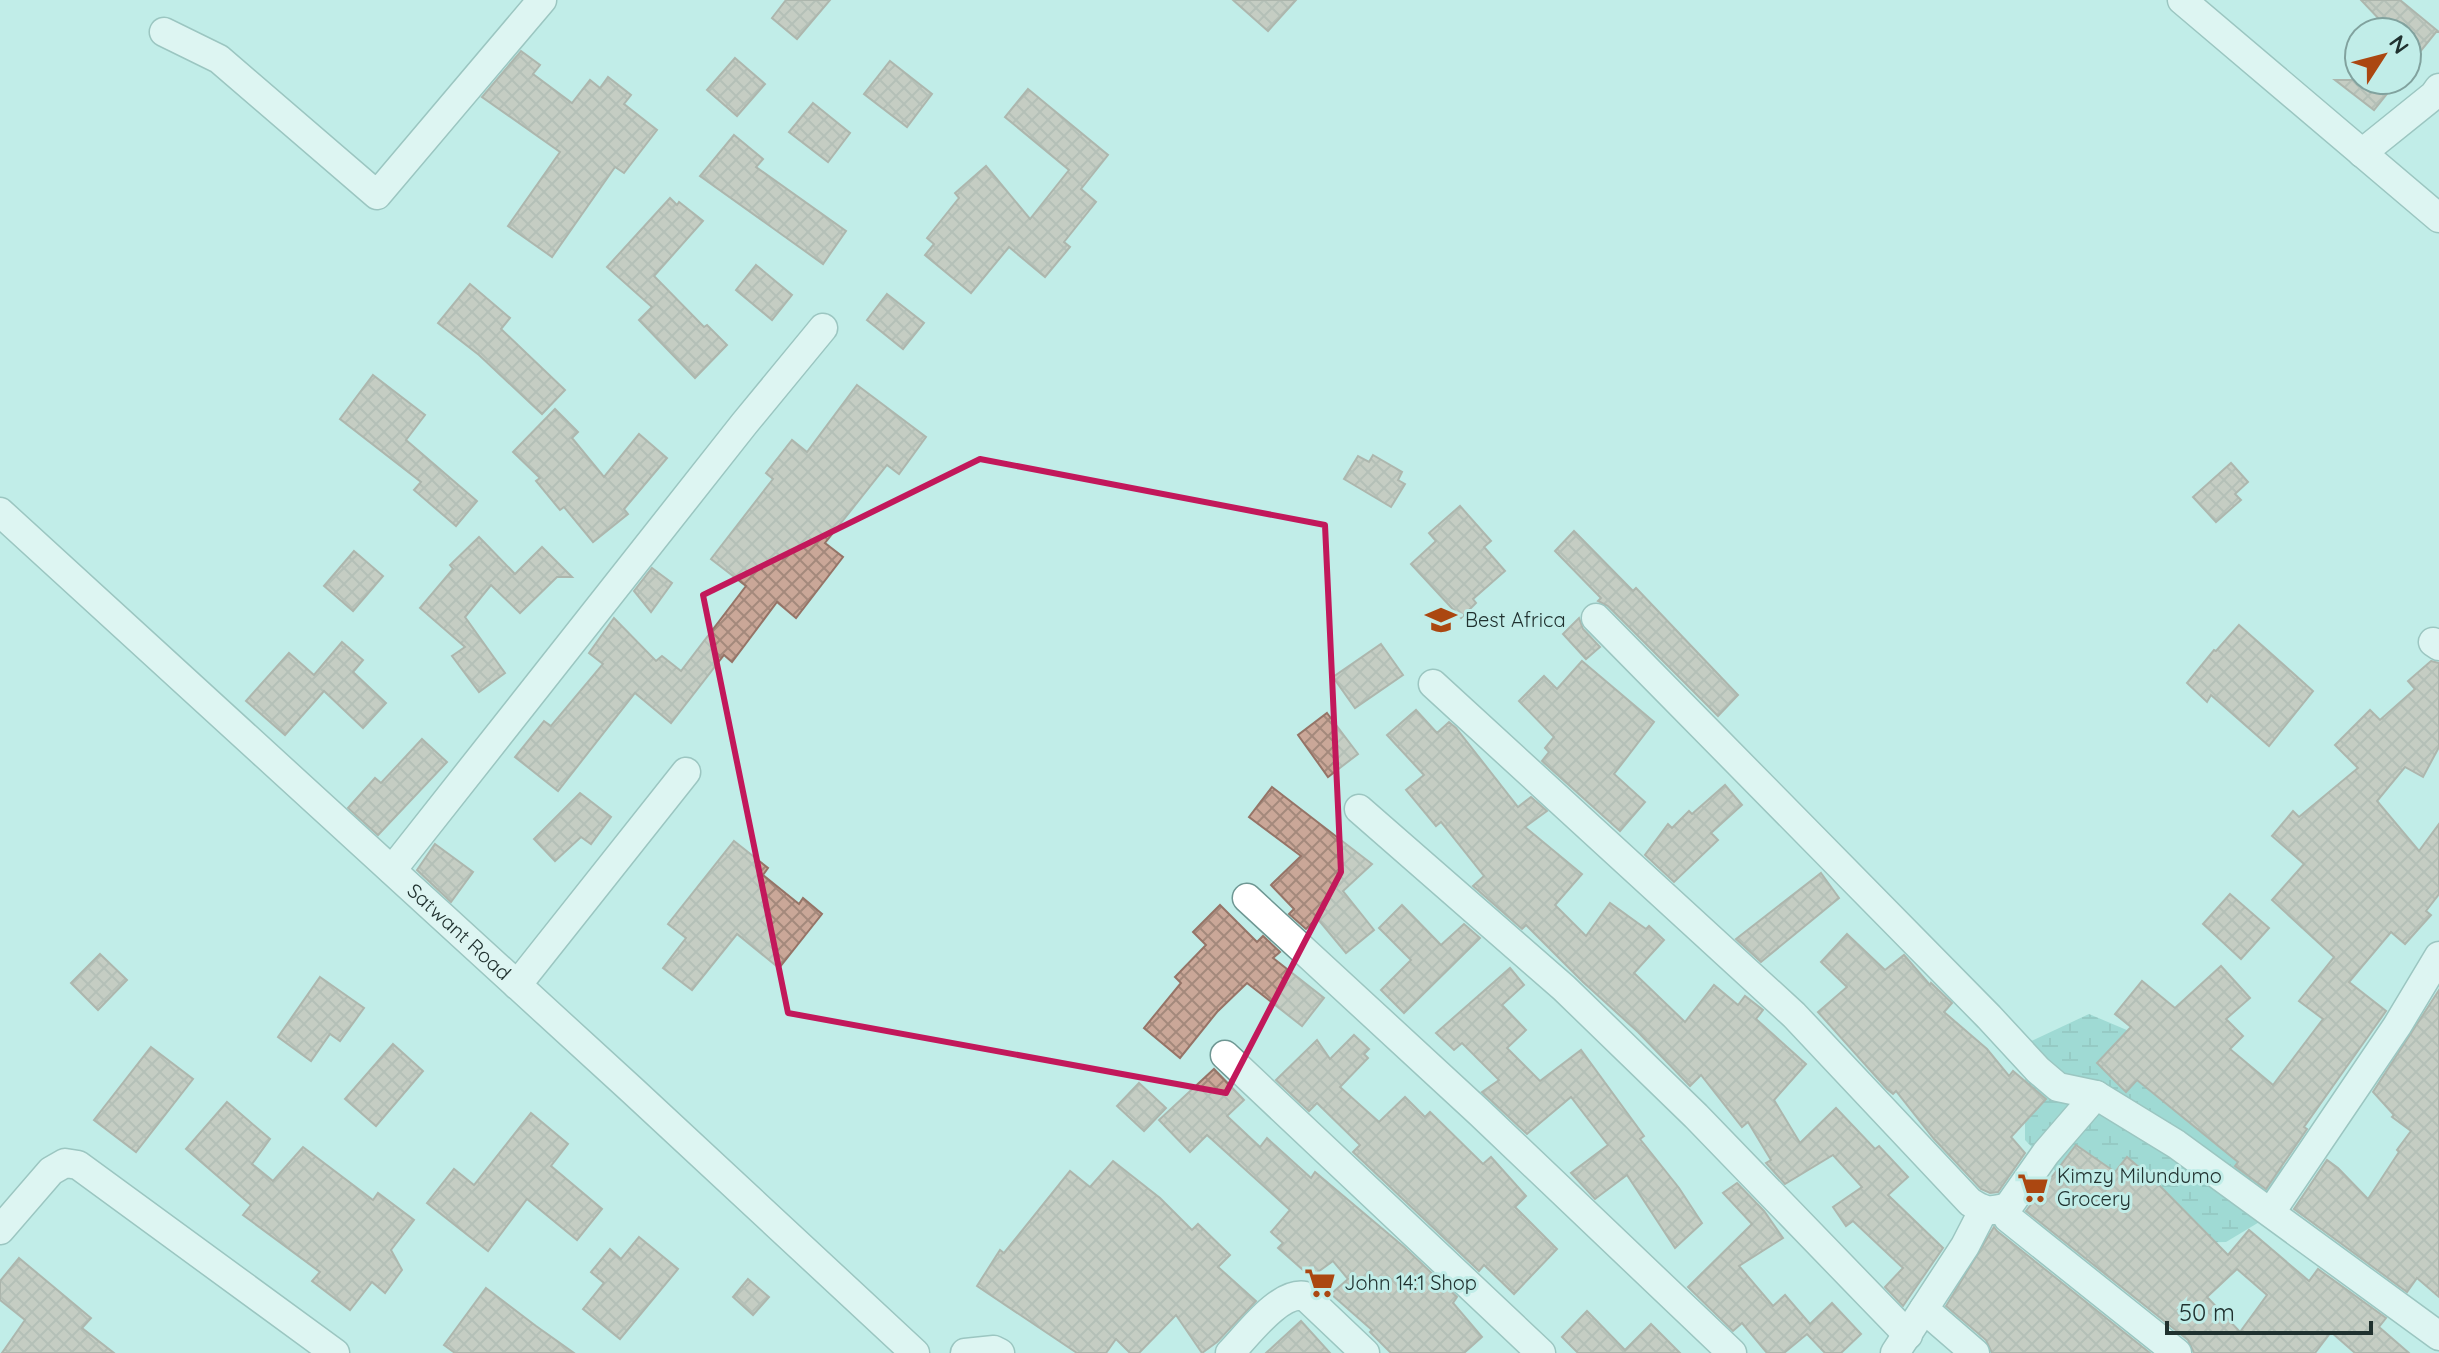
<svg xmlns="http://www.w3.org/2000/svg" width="2439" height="1353" viewBox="0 0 2439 1353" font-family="Quicksand,sans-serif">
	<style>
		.wetland { fill: url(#wetland-marsh) }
		.building { fill: url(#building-cross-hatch); stroke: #957467; stroke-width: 2; fill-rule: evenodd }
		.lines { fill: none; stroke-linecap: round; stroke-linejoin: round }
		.minor-casing { stroke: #6e9793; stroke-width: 31 }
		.minor { stroke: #fff; stroke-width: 28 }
		.marked { fill: none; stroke: #c2185b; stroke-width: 6; stroke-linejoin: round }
		.labels { text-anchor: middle; stroke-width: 6; stroke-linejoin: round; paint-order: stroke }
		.poi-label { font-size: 20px; fill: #20312f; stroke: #c1ede8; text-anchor: start }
		.street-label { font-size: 20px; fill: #20312f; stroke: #c1ede8 }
	</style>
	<defs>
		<pattern id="wetland-marsh" width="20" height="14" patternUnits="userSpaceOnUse" patternTransform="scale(2)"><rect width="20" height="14" fill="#75c4bc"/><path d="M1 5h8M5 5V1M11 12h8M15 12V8" fill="none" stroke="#60a099"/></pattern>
		<pattern id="building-cross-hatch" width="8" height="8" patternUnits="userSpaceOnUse" patternTransform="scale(2)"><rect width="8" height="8" fill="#caa798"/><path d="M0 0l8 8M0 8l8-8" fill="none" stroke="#a4897c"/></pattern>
	</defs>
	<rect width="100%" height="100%" fill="#c1ede8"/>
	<polygon class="wetland" points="2089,1014 2181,1053 2283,1163 2276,1212 2226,1242 2127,1244 2025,1140 2025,1044"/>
	<g class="building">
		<polygon points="786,0 830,0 797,39 772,18"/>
		<polygon points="1233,0 1296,0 1268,31"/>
		<polygon points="2361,0 2400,0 2439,32 2436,32 2407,68 2407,32 2374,32 2382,22"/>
		<polygon points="521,51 540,65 533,74 572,103 590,80 600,88 608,77 631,95 624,104 657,130 624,173 615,167 552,257 508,226 560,152 482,97"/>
		<polygon points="735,58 765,84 737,116 707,90"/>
		<polygon points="890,61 932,94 907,127 864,94"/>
		<polygon points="2335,80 2398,80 2374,110"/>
		<polygon points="1028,89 1108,155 1081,189 1096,202 1064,242 1070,247 1045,277 1009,247 971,293 925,255 934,244 927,238 959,198 955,193 986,166 1030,219 1069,170 1005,117"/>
		<polygon points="813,103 850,133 828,162 789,132"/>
		<polygon points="734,135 763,159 756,167 846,231 823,264 700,176"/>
		<polygon points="670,198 677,205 679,202 703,221 654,276 704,327 707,325 727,345 695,378 639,320 652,307 607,267"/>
		<polygon points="756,265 792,295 772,320 736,290"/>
		<polygon points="470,284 510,318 501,329 565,390 542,414 479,355 438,323"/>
		<polygon points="887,294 924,323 903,349 867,320"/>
		<polygon points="373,375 425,415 406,440 477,501 456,526 414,490 421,482 340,419"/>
		<polygon points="857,385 926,437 899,474 887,465 825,543 843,557 796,618 777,602 732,662 724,655 671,723 635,693 558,791 515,757 544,721 551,726 603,664 589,653 614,618 656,661 662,656 681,671 746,586 711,559 773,479 766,473 792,440 807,452"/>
		<polygon points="555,409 578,432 572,438 604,477 639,434 667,458 624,509 628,514 593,542 564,507 560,510 536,481 540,478 513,452"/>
		<polygon points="1373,455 1402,472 1398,480 1405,484 1391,507 1344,479 1358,456 1369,462"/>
		<polygon points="2231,463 2248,482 2235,494 2241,500 2216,522 2193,497"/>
		<polygon points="1460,506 1491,541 1484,547 1505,571 1473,599 1476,603 1461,618 1411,564 1436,541 1429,533"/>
		<polygon points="1574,531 1633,591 1636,588 1738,695 1718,716 1608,606 1598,601 1601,598 1555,551"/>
		<polygon points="479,537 515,574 542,547 572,577 557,577 520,613 491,585 465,617 505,673 479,692 452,656 465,647 420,608 453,569 450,565"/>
		<polygon points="354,551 383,576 353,611 324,586"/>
		<polygon points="652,568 672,583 651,612 634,591"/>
		<polygon points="1579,618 1583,629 1600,647 1586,659 1563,634"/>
		<polygon points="2239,625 2313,691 2269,746 2211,695 2207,702 2187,683 2214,650 2216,651"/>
		<polygon points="342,642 363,660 353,672 386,703 363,728 324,691 285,735 246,701 289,653 314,675"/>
		<polygon points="1381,644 1403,675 1355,708 1333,677"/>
		<polygon points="1582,661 1654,722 1614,774 1645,802 1620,831 1542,761 1549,752 1545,748 1554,737 1519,701 1544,676 1557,689"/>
		<polygon points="2431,661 2439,663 2439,747 2423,777 2405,767 2377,801 2419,851 2439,824 2439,894 2426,911 2431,915 2405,944 2391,932 2349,982 2386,1011 2304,1127 2307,1129 2266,1189 2235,1166 2238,1162 2137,1080 2126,1092 2097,1063 2131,1027 2115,1014 2142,981 2175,1008 2221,966 2250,998 2226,1019 2243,1036 2230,1049 2273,1085 2323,1019 2299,1001 2334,957 2272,900 2304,864 2272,836 2293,811 2299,817 2358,768 2335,745 2370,710 2380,720 2415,689 2408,681"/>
		<polygon points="1416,710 1437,733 1449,722 1456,728 1518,807 1531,797 1547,811 1525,827 1582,874 1555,905 1586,936 1610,903 1646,929 1649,926 1664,940 1634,973 1685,1022 1714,985 1738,1005 1745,996 1763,1010 1756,1019 1806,1064 1774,1100 1800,1143 1836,1108 1875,1149 1879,1146 1908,1177 1888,1195 1943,1248 1903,1306 1885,1287 1903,1268 1853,1221 1846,1226 1833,1207 1862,1187 1833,1155 1785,1184 1766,1163 1771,1160 1748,1122 1742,1127 1701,1075 1690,1086 1638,1032 1583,982 1526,925 1522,929 1473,886 1484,876 1441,822 1436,826 1406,790 1424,775 1387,735"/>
		<polygon points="1327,713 1358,754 1328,777 1298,735"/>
		<polygon points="422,739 447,762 378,835 348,808 375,778 381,783"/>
		<polygon points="1725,785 1742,805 1711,833 1718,840 1674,882 1645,855 1668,824 1672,828 1689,811 1692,814"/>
		<polygon points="1272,787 1372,864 1343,891 1374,930 1346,953 1317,918 1306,929 1289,914 1294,909 1271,885 1301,856 1249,817"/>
		<polygon points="580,793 611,817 591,844 581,837 555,861 534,839"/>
		<polygon points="734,841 768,868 763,875 799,904 803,898 822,914 779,968 737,934 692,990 663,968 686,938 668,924"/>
		<polygon points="435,844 473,872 451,902 417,870"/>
		<polygon points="1821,873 1839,898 1761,962 1736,939"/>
		<polygon points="2230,894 2269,928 2241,959 2203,924"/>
		<polygon points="1220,905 1257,942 1263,936 1280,952 1273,958 1324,998 1302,1026 1247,983 1217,1012 1180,1058 1144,1028 1181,983 1175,977 1206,945 1193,932"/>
		<polygon points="1402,905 1441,945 1464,924 1480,938 1404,1013 1381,990 1411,960 1379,928"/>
		<polygon points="1847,934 1885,970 1904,955 1930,985 1931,983 1952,1003 1944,1012 1987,1049 2009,1076 2013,1071 2046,1099 2011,1137 2025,1153 1998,1192 1990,1193 1981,1189 1934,1139 1896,1091 1893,1094 1887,1089 1818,1012 1847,987 1821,962"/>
		<polygon points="100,954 127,980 98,1010 71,983"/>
		<polygon points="1510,968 1524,985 1502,1005 1526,1030 1507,1048 1540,1081 1581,1050 1644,1136 1640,1139 1679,1188 1702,1223 1675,1248 1627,1175 1595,1199 1571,1173 1608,1145 1571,1097 1527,1134 1482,1092 1499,1080 1462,1043 1454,1050 1436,1033"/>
		<polygon points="320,977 364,1008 340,1041 330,1034 311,1061 278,1037"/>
		<polygon points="2439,990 2439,1297 2417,1278 2407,1292 2294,1209 2327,1160 2338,1168 2368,1199 2399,1152 2397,1150 2411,1131 2392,1117 2394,1115 2373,1092"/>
		<polygon points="1354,1035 1369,1049 1364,1054 1368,1058 1340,1087 1379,1122 1405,1097 1425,1117 1430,1112 1483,1164 1491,1157 1526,1196 1515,1207 1557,1249 1514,1294 1484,1265 1479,1271 1353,1152 1360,1145 1317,1103 1309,1111 1276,1080 1317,1040 1330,1059"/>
		<polygon points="393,1044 423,1071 376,1126 345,1099"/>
		<polygon points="151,1047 193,1079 136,1152 94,1120"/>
		<polygon points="1214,1069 1244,1100 1227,1116 1260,1147 1267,1138 1311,1178 1315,1172 1404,1247 1457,1297 1453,1303 1482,1337 1464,1353 1391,1353 1370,1332 1372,1330 1331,1294 1348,1279 1333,1261 1311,1277 1278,1248 1283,1243 1271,1232 1290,1210 1207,1135 1190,1152 1159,1120"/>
		<polygon points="1139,1083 1166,1108 1144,1131 1117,1106"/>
		<polygon points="227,1102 270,1139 252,1164 273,1181 303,1147 373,1200 378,1193 414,1220 391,1250 402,1270 385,1293 372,1282 350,1310 312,1281 320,1272 243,1215 251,1205 186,1149"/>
		<polygon points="531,1113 568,1144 551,1166 602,1209 577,1240 527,1199 488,1251 427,1203 454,1169 474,1185"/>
		<path d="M2076,1145L2115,1172L2127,1157L2156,1182L2228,1255L2249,1230L2309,1281L2318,1269L2386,1318L2379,1327L2409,1353H2355L2331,1332L2315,1353H2194L2188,1340L2026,1211ZM2237,1269L2267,1295L2240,1332L2207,1297Z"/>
		<polygon points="1113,1161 1160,1198 1192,1230 1198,1224 1230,1255 1218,1267 1256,1301 1217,1342 1202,1353 1176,1315 1139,1353 1130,1353 1116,1339 1106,1353 1077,1353 977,1286 1000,1250 1004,1253 1070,1171 1090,1187"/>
		<polygon points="1737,1183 1764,1211 1783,1238 1739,1266 1773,1306 1785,1295 1810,1324 1832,1303 1861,1334 1841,1353 1825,1353 1807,1334 1784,1353 1767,1353 1742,1323 1733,1331 1688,1287 1752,1224 1723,1193"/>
		<polygon points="1994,1227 1997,1231 2150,1353 1992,1353 1986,1340 1946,1306"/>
		<polygon points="639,1237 678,1269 620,1339 583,1309 604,1283 591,1272 610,1249 621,1259"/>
		<polygon points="19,1258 91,1318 82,1328 114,1353 2,1353 25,1320 0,1300 0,1281"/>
		<polygon points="748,1279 769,1297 753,1315 733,1297"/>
		<polygon points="486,1288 536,1326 574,1353 455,1353 444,1345"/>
		<polygon points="1587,1311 1625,1350 1651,1324 1680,1353 1578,1353 1562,1337"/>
		<polygon points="1301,1321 1330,1353 1266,1353"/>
	</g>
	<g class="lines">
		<defs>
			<g id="minor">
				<polyline points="2182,0 2439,218"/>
				<polyline points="164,32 219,59 377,195 542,0"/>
				<polyline points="2362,153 2434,95 2439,88"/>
				<path id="s1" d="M0,512L632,1090L915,1353"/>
				<polyline points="1596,618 1989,1017 2038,1070 2058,1087 2096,1095"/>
				<polyline points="2433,642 2439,646"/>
				<path d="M1433,684L1794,1015L1970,1202C1985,1212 1990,1212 2008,1207V1218L2177,1353"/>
				<polyline points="1359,809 1564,988 1696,1116 1908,1335"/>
				<polyline points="392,870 744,424 823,328"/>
				<polyline points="1247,898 1480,1113 1732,1353"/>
				<polyline points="517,985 686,772"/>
				<polyline points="1225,1055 1541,1353"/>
				<polyline points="2008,1207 2046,1153 2096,1095 2176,1144 2439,1336"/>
				<polyline points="2271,1212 2397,1026 2439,956"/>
				<polyline points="0,1230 51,1171 65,1163 78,1165 335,1353"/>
				<polyline points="1924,1309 1975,1353"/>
				<polyline points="965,1353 994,1350 1000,1353"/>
				<path d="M1230,1353C1247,1336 1279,1291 1305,1296L1365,1353"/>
				<polyline points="1895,1353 1965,1246 1983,1211"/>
			</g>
		</defs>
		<use href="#minor" class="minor-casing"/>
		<use href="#minor" class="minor"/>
	</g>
	<path d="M0 0H2439V1353H0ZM980,459L1325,525L1341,872L1226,1093L788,1013L703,595Z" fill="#c1ede8" fill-opacity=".55" fill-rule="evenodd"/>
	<path class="marked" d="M980,459L1325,525L1341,872L1226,1093L788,1013L703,595Z"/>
	<defs>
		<symbol id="school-bare" viewBox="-9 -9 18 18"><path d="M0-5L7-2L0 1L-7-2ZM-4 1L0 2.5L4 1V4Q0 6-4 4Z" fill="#ab4711" stroke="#c1ede8" stroke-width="2.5" paint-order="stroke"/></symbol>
		<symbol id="supermarket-bare" viewBox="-9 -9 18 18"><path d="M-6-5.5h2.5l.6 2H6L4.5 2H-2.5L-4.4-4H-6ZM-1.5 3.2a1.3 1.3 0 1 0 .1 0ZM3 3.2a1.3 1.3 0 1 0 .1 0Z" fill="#ab4711" stroke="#c1ede8" stroke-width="2.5" paint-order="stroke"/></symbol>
	</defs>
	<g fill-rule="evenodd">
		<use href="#school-bare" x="1419" y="598" width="44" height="44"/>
		<use href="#supermarket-bare" x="2011" y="1166" width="44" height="44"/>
		<use href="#supermarket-bare" x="1298" y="1261" width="44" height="44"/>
	</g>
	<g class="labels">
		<g class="poi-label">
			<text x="1465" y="627">Best Africa</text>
			<text x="2057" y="1183">Kimzy Milundumo<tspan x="2057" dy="23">Grocery</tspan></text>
			<text x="1344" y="1290">John 14:1 Shop</text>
		</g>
		<g class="street-label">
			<text dy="7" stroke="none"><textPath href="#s1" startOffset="622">Satwant Road</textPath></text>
		</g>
	</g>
	<g transform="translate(2383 56) rotate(54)"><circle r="38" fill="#c1ede8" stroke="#81a29e" stroke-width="2"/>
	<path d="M0-6L14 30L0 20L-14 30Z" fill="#ab4711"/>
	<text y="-12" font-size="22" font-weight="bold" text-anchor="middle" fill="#20312f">N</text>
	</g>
	<path d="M2167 1321v12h204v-12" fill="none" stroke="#20312f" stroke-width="4"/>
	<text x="2179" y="1321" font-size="24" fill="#20312f" stroke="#c1ede8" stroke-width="6" paint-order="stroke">50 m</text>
</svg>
